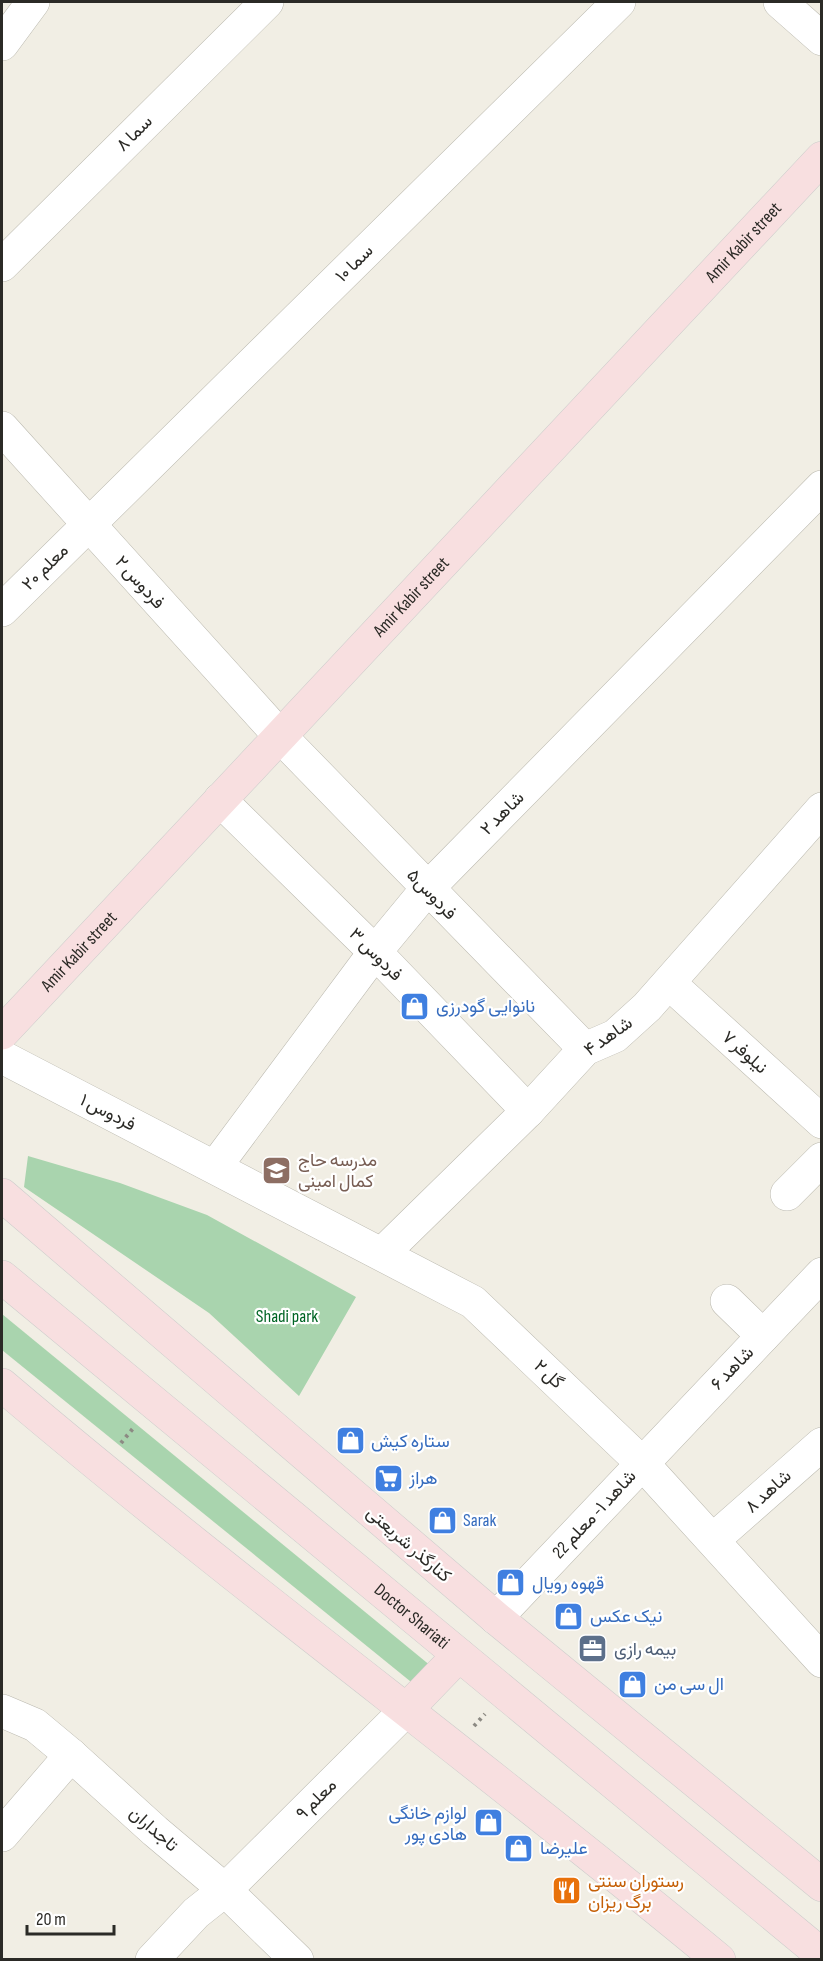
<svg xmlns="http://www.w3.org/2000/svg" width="823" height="1961" viewBox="0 0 823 1961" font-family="'Sofia Sans Condensed',Vazirmatn,sans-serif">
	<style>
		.green { fill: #a9d4ae }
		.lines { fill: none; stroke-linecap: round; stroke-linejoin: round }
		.minor-casing { stroke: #bbb9af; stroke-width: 34 }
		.major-casing { stroke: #cccccb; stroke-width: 34 }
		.path { stroke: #8c8a83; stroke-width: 4; stroke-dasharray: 3 4.5; stroke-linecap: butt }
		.minor { stroke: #fff; stroke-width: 33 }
		.major { stroke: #f8dfe0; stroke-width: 33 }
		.labels { text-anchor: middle; stroke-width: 4.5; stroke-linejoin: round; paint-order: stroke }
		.street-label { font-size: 18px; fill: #2b2a26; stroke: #fff }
		.shop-label { font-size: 18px; fill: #366cbe; stroke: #fff; text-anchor: start }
		.education-label { font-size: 18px; fill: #785e54; stroke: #fff; text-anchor: start }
		.park-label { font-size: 18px; fill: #006525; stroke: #fff }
		.service-label { font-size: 18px; fill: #4e5e75; stroke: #fff; text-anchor: start }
		.food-label { font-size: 18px; fill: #c56008; stroke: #fff; text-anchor: start }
	</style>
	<rect width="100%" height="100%" fill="#f1eee4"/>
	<g class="green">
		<polygon points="28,1156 120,1183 207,1215 356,1297 299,1396 209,1313 24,1187"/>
		<polygon points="2,1314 437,1671 421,1690 2,1350"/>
	</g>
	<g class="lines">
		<defs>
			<g id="minor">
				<polyline points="780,2 822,39"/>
				<polyline points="2,44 33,2"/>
				<polyline points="2,265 267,2"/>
				<polyline points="2,428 280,736 585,1049"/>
				<polyline points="2,610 619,2"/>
				<polyline points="220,800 375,952 528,1111"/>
				<polyline points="669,983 822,1122"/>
				<polyline points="2,1057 473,1302 642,1463 822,1661"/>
				<polyline points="215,1167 375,952 427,889 822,487"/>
				<polyline points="787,1194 822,1159"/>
				<polyline points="383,1253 528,1111 585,1049 615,1036 647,1007 822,809"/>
				<polyline points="727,1301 763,1336"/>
				<polyline points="714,1539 822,1444"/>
				<polyline points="496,1618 822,1274"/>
				<polyline points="2,1711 35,1725 71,1755 155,1831 225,1890 297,1960"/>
				<polyline points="2,1835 71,1755"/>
				<polyline points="152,1960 196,1913 225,1890 407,1709"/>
			</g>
			<g id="major">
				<path id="s1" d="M2,1033L822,158"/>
				<polyline points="2,1195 496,1618 822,1885"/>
				<path id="s2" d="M2,1277L822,1955"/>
				<path d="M2,1385C235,1583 483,1764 719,1960"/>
				<polyline points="407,1709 459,1655"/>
			</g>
		</defs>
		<use href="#minor" class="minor-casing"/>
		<use href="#major" class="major-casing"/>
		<g class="path">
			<polyline points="121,1443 135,1426"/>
			<polyline points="474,1726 485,1714"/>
		</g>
		<use href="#minor" class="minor"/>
		<use href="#major" class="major"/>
	</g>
	<defs>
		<symbol id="shop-square" viewBox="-11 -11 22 22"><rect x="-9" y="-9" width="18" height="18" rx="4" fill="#3f7fe0" stroke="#fff"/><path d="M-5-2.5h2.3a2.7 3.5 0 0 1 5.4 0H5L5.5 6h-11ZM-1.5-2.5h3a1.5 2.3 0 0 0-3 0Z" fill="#fff"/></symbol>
		<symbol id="school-square" viewBox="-11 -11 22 22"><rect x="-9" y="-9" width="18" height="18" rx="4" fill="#8d6e63" stroke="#fff"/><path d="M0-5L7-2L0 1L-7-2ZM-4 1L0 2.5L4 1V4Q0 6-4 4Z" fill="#fff"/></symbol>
		<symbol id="supermarket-square" viewBox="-11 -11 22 22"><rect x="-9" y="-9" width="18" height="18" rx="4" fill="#3f7fe0" stroke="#fff"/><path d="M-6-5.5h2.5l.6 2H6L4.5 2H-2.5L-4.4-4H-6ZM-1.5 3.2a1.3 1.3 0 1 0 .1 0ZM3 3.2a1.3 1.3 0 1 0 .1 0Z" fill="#fff"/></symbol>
		<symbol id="office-square" viewBox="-11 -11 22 22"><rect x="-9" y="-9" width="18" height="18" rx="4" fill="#5c6f8a" stroke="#fff"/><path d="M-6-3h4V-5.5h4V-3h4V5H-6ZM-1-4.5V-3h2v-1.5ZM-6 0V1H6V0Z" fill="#fff"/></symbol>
		<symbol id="restaurant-square" viewBox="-11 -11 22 22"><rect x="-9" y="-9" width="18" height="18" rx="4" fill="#e8710a" stroke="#fff"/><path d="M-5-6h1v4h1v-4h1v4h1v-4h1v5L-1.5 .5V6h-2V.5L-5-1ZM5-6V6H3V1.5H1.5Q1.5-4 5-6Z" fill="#fff"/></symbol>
	</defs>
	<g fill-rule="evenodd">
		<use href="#shop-square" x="398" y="990" width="33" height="33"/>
		<use href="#school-square" x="260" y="1154" width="33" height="33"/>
		<use href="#shop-square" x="334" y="1424" width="33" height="33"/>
		<use href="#supermarket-square" x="372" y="1462" width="33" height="33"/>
		<use href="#shop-square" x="426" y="1504" width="33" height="33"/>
		<use href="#shop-square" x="494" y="1566" width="33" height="33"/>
		<use href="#shop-square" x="552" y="1600" width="33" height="33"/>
		<use href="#office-square" x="576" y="1632" width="33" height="33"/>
		<use href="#shop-square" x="616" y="1668" width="33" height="33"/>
		<use href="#shop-square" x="472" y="1806" width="33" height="33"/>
		<use href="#shop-square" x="502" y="1832" width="33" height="33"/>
		<use href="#restaurant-square" x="550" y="1874" width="33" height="33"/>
	</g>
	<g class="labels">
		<g class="street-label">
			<text transform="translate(134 133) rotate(-45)" y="6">سما ۸</text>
			<text dy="6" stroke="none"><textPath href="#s1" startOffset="1084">Amir Kabir street</textPath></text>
			<text transform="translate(354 263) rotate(-45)" y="6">سما ۱۰</text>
			<text transform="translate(45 567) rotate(-45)" y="6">معلم ۲۰</text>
			<text transform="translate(140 582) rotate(48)" y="6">فردوس ۲</text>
			<text dy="6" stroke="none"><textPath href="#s1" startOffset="598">Amir Kabir street</textPath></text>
			<text transform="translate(502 813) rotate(-45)" y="6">شاهد ۲</text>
			<text transform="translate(432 894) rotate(46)" y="6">فردوس۵</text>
			<text dy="6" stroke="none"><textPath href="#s1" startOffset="112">Amir Kabir street</textPath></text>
			<text transform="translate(376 954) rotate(45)" y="6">فردوس ۳</text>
			<text transform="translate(608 1036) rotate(-35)" y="6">شاهد ۴</text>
			<text transform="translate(745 1052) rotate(42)" y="6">نیلوفر ۷</text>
			<text transform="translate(108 1112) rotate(27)" y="6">فردوس ۱</text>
			<text transform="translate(732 1368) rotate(-46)" y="6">شاهد ۶</text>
			<text transform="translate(549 1374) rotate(43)" y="6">گل ۲</text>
			<text transform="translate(768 1491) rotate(-42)" y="6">شاهد ۸</text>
			<text transform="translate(594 1514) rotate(-47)" y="6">شاهد ۱- معلم 22</text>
			<text transform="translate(409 1544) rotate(41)" y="6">کنارگذر شریعتی</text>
			<text dy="6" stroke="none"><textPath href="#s2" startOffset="532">Doctor Shariati</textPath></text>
			<text transform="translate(316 1799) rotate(-45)" y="6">معلم ۹</text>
			<text transform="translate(154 1829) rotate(41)" y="6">تاجداران</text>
		</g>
		<g class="shop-label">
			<text x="436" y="1012">نانوایی گودرزی</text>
			<text x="371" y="1447">ستاره کیش</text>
			<text x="409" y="1484">هراز</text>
			<text x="463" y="1526">Sarak</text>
			<text x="532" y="1589">قهوه رویال</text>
			<text x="590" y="1622">نیک عکس</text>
			<text x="654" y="1690">ال سی من</text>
			<text x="467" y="1819" text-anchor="end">لوازم خانگی<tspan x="467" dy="21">هادی پور</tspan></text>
			<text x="540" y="1854">علیرضا</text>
		</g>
		<g class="education-label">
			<text x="298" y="1166">مدرسه حاج<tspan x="298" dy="21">کمال امینی</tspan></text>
		</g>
		<g class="park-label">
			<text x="287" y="1322">Shadi park</text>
		</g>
		<g class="service-label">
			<text x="614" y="1655">بیمه رازی</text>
		</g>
		<g class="food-label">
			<text x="588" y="1887">رستوران سنتی<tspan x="588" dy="21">برگ ریزان</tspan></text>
		</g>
	</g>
	<rect width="823" height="1961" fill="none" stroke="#2b2a26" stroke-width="6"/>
	<path d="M27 1925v9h87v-9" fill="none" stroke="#2b2a26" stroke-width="3"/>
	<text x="36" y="1925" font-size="18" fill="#2b2a26" stroke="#ffffff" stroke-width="4.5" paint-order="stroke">20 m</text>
</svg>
